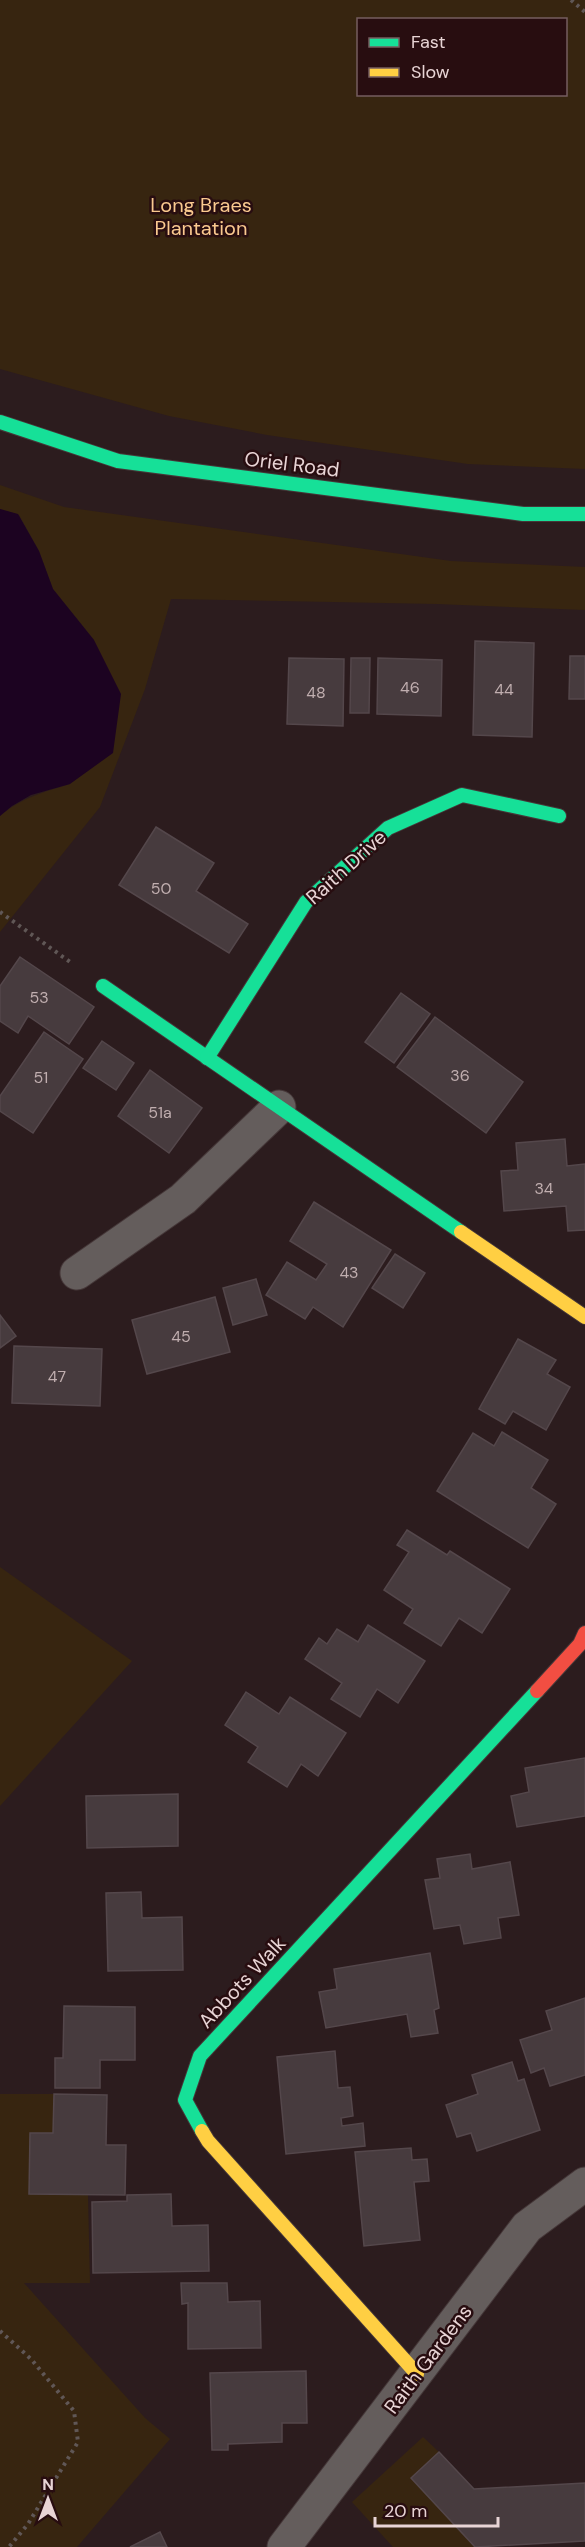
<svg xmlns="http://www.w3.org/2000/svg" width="585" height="2547" viewBox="0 0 585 2547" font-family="'DM Sans',sans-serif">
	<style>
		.green { fill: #372510; fill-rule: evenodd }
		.water { fill: #1c0321 }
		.building { fill: #473b3e; stroke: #54474b; stroke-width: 1.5 }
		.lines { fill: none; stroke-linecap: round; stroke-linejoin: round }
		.street-casing { stroke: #453738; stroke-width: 35 }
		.fast-casing { stroke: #453738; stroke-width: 16 }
		.slow-casing { stroke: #453738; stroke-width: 16 }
		.jam-casing { stroke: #453738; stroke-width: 16 }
		.path { stroke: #605756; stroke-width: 4; stroke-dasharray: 3 4.5; stroke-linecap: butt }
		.street { stroke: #645d5c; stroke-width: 33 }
		.fast { stroke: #16e098; stroke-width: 14 }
		.slow { stroke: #ffcf43; stroke-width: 14 }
		.jam { stroke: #f24e42; stroke-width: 14 }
		.labels { text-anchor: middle; stroke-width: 5; stroke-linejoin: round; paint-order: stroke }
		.number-label { font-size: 16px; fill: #c0aeaf }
		.park-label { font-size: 20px; fill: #fac98f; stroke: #280d10 }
		.street-label { font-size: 20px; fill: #e8d4d5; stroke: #280d10 }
	</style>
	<rect width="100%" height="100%" fill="#2c1c1e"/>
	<g class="green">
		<path d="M0,0H585V469L468,464L267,435L169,416L0,369ZM358,20H566V94H358Z"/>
		<path d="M0,485L64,507L451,561L585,567V610L437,604L171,599L145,689L100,807L0,932V816C21,798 44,792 70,784L94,640L53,589L39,551L19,515L0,509Z"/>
		<polygon points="0,1567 132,1661 0,1806"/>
		<polygon points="0,2094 54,2094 53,2133 30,2133 30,2194 88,2195 90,2283 24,2283 145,2418 170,2439 77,2547 0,2547"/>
		<polygon points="423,2437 439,2452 412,2479 475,2547 393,2547 352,2502"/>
	</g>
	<polygon class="water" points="0,509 18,514 39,551 53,589 94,640 121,694 113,753 70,784 31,795 12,806 0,816"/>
	<g class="building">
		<polygon points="475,641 534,643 532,737 473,735"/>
		<polygon points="570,656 585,656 585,699 569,699"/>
		<polygon points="289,658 344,659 343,726 287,724"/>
		<polygon points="351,658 370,658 369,713 350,713"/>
		<polygon points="378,658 442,660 441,716 377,714"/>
		<polygon points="156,827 214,863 196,891 248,924 229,953 119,885"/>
		<polygon points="20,957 94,1007 69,1044 28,1016 18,1033 0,1021 0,986"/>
		<polygon points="401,993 430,1014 394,1063 365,1042"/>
		<polygon points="435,1017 523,1082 486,1133 397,1067"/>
		<polygon points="44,1032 83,1059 33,1133 0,1111 0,1096"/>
		<polygon points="102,1041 134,1063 116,1090 83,1068"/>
		<polygon points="150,1070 202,1108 169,1153 118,1116"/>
		<polygon points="565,1139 567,1166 585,1164 585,1230 568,1231 566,1206 504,1211 501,1171 518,1170 516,1143"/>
		<polygon points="314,1202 391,1250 343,1327 313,1307 305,1319 266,1295 287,1262 316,1280 327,1264 290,1241"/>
		<polygon points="395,1254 425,1273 403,1308 372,1288"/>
		<polygon points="256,1279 267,1315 233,1325 223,1288"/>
		<polygon points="215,1297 230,1352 147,1374 132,1320"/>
		<polygon points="0,1315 16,1336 0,1348"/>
		<polygon points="518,1339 556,1360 547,1374 570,1387 546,1430 513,1411 505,1424 479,1409"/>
		<polygon points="14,1346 102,1349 100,1406 12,1403"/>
		<polygon points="502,1432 548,1460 531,1488 556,1504 528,1548 437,1491 473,1433 494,1446"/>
		<polygon points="407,1530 447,1555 450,1551 510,1589 482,1633 459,1618 441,1646 404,1623 413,1609 384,1590 409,1552 397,1545"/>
		<polygon points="368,1625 425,1661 398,1703 377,1689 360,1717 331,1699 342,1683 305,1659 319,1638 327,1644 337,1629 358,1642"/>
		<polygon points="246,1692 279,1714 290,1697 346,1733 318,1776 301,1764 287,1787 248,1762 258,1747 225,1725"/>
		<polygon points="585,1758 585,1816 517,1827 511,1796 529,1792 525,1768"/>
		<polygon points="178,1794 178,1846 87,1848 86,1796"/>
		<polygon points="470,1854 472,1869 510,1862 519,1915 498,1918 501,1938 464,1944 460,1925 434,1929 425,1880 440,1878 437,1859"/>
		<polygon points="141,1892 142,1918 182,1917 183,1970 108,1971 106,1893"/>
		<polygon points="430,1953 439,2008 434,2010 438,2033 411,2037 407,2014 326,2028 319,1992 337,1989 334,1969"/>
		<polygon points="585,1998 585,2075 550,2086 544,2068 531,2073 520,2040 552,2030 546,2011"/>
		<polygon points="64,2006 135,2007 135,2060 100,2060 100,2088 55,2088 55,2058 63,2058"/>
		<polygon points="335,2051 338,2088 350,2087 353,2116 341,2118 342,2126 363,2123 365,2146 286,2154 277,2057"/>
		<polygon points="512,2062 518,2081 524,2079 540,2130 477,2151 471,2133 457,2137 446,2105 478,2094 472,2075"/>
		<polygon points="54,2094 107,2095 106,2145 126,2145 125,2195 29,2194 30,2133 53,2133"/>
		<polygon points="411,2148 412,2160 427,2159 429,2181 414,2182 420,2240 364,2246 355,2152"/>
		<polygon points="171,2194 172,2226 208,2225 209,2271 93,2273 92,2202 127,2201 127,2195"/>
		<polygon points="181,2283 227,2283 228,2302 260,2301 261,2348 188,2349 188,2303 182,2304"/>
		<polygon points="306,2371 307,2423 282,2423 282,2442 228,2444 228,2450 212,2450 210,2373"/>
		<polygon points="439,2452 474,2489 585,2483 585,2541 475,2547 411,2478"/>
		<polygon points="160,2532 167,2547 130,2547"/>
	</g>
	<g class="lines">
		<defs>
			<g id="street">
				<polyline points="77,1273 183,1199 279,1107"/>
				<polyline points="284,2547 527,2227 585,2184"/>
			</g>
			<g id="fast">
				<polyline points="0,422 118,461 523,514 585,514"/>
				<polyline points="103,986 461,1232"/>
				<polyline points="207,1058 306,902 388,828 462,795 559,816"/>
				<polyline points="202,2131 185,2100 200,2056 537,1691"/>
			</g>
			<g id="slow">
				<polyline points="461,1232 585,1317"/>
				<polyline points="202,2131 208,2141 417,2374"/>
			</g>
			<polyline id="jam" points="537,1691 580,1644 585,1633"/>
		</defs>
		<use href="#street" class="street-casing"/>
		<use href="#fast" class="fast-casing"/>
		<use href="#slow" class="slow-casing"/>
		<use href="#jam" class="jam-casing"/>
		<g class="path">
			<polyline points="571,0 585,12"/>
			<polyline points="0,912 73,964"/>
			<polyline points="0,2331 31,2359 74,2411 78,2442 28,2524 9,2547"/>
		</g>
		<use href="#street" class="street"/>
		<use href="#fast" class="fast"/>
		<use href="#slow" class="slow"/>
		<use href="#jam" class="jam"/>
	</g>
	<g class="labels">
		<g class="number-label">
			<text x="410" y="693">46</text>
			<text x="504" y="695">44</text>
			<text x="316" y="698">48</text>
			<text x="161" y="894">50</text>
			<text x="39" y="1003">53</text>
			<text x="460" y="1081">36</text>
			<text x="41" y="1083">51</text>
			<text x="160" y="1118">51a</text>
			<text x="544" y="1194">34</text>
			<text x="349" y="1278">43</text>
			<text x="181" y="1342">45</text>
			<text x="57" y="1382">47</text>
		</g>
		<g class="park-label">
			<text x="201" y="212">Long Braes<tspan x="201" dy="23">Plantation</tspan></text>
		</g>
		<g class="street-label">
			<text transform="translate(292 464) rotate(7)" y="7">Oriel Road</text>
			<text transform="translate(346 867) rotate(-42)" y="7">Raith Drive</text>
			<text transform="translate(242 1982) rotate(-47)" y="7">Abbots Walk</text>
			<text transform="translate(428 2359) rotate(-53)" y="7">Raith Gardens</text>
		</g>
	</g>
	<rect x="357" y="18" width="210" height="78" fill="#280d10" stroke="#755d5f" stroke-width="1.5"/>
	<rect x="369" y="38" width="30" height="9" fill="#16e098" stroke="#755d5f" stroke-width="1.5"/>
	<text x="411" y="48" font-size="18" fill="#e8d4d5">Fast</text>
	<rect x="369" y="68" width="30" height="9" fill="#ffcf43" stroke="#755d5f" stroke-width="1.5"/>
	<text x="411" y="78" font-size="18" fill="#e8d4d5">Slow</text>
	<g transform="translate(48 2499)" stroke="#280d10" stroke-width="4.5" paint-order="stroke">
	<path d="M0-4.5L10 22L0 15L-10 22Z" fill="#e8d4d5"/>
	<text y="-9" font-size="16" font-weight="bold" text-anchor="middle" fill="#e8d4d5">N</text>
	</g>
	<path d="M375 2517v9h123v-9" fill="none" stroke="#e8d4d5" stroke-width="3"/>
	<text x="384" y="2517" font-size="18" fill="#e8d4d5" stroke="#280d10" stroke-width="4.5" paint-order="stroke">20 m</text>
</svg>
